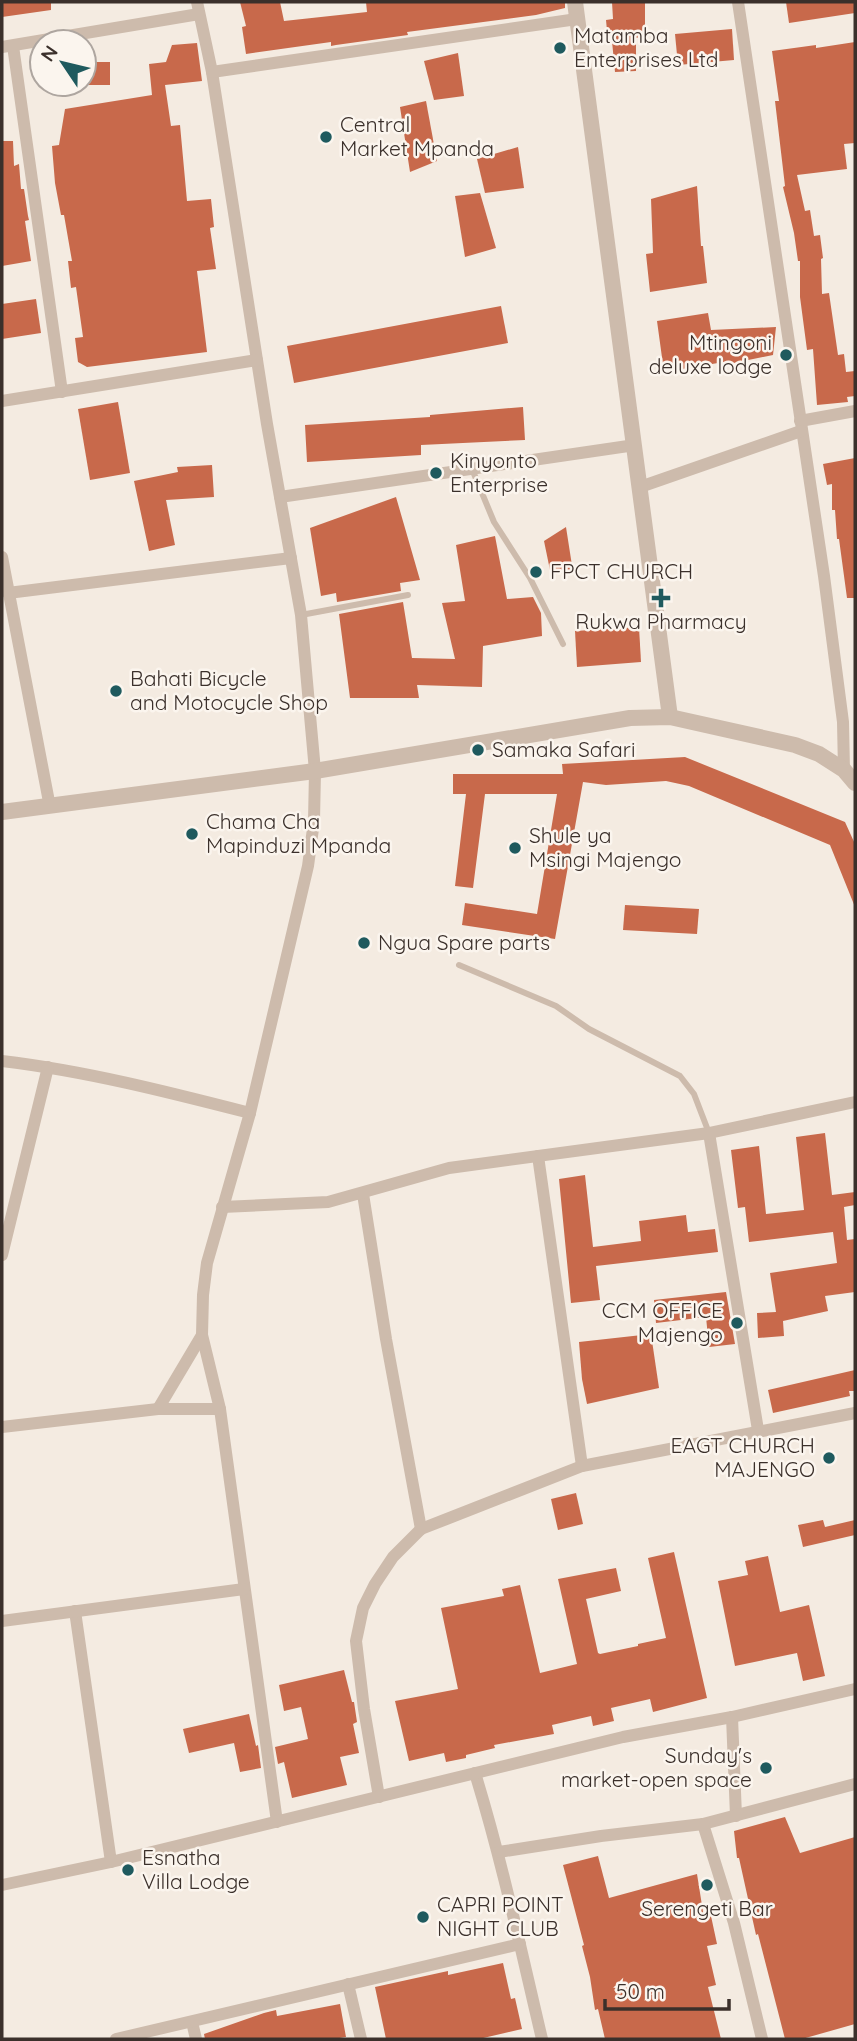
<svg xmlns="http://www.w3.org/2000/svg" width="857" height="2041" viewBox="0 0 857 2041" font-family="Quicksand,sans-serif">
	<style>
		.building { fill: #c8694b }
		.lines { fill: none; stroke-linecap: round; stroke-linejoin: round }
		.service { stroke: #cdbbac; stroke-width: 6 }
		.minor { stroke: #cdbbac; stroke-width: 12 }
		.tertiary { stroke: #cdbbac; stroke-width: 16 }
		.poi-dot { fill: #1f5a5e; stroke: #fbf5ee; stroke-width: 2.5 }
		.labels { text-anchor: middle; stroke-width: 5; stroke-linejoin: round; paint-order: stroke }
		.poi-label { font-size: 21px; fill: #3b302b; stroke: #fbf5ee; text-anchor: start }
	</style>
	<rect width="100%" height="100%" fill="#f4ebe1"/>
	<g class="building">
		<polygon points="2,2 51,2 51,10 2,17"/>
		<polygon points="240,2 280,2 284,21 367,12 366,2 565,2 565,8 536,15 407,32 408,35 336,45 331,46 331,42 246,54 242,27 246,26"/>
		<polygon points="612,2 645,2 645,37 636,38 636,71 615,72 612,41 608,41 606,20 613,19"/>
		<polygon points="786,2 855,2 855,13 789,23"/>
		<polygon points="732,29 734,60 678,65 675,34"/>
		<polygon points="855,42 855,143 844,144 847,169 797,175 805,211 810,210 814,236 820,235 823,258 821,259 822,294 829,293 838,355 844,354 846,372 855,371 855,396 847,397 848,402 817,405 813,349 807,350 800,297 800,261 798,261 794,233 783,187 785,186 775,101 779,101 772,51 816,45 816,48"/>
		<polygon points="197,43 202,81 165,85 171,126 180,125 187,201 211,199 214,227 210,228 216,269 197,271 207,352 87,367 78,362 75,338 83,337 76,287 71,288 68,261 72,261 64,215 61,215 55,183 52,146 59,145 65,109 152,95 149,64 166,62 172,45"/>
		<polygon points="458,53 464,96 434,100 424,61"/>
		<rect x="84" y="62" width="26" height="23"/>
		<polygon points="426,101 437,161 410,172 400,107"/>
		<polygon points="2,141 13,141 14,166 19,164 21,189 24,189 28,216 29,220 25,221 31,261 2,266"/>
		<polygon points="518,147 524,188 485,193 477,159"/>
		<polygon points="697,186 701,246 703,246 707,283 650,292 646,254 653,253 651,199"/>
		<polygon points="480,193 496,248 465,257 455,196"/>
		<polygon points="36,299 41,333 2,339 2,304"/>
		<polygon points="501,306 508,343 294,383 287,346"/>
		<polygon points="708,313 711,330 776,327 773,355 724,365 724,362 664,372 657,321"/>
		<polygon points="118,402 130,473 90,480 78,409"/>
		<polygon points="523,407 525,440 421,445 421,455 307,462 305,425 430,417 430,415"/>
		<polygon points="855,458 855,598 847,598 839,539 837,539 835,510 832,510 832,484 827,485 823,464"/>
		<polygon points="212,465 214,497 166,500 175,545 149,551 134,481 178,472 177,467"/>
		<polygon points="396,497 420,580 400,583 401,591 337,602 336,593 321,596 310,528"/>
		<polygon points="566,527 573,572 551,575 544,541"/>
		<polygon points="495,536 507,599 533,597 541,613 542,636 483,646 482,687 417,685 419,698 350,698 339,614 403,602 412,658 455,659 442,603 465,601 456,545"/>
		<polygon points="639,627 641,662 577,667 575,631"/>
		<polygon points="685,757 845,822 855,844 855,907 830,845 689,786 666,781 606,785 583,782 555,939 462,925 465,903 537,914 557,794 485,794 473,888 455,886 466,794 453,794 453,774 563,774 562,764"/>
		<polygon points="625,905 699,909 697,934 623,930"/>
		<polygon points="825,1133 832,1195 855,1192 855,1205 844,1207 847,1240 855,1239 855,1292 825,1296 828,1311 783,1321 784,1336 758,1338 757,1313 776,1312 770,1273 837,1263 833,1232 749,1242 745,1207 738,1208 731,1150 759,1146 766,1214 804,1210 796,1137"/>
		<polygon points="585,1175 593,1247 641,1241 639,1221 686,1215 688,1232 715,1229 718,1252 596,1266 600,1300 571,1303 559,1179"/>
		<polygon points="726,1292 735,1344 709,1347 706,1317 656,1323 654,1300"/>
		<polygon points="651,1334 659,1388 587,1404 582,1379 579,1342"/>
		<polygon points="855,1370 855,1391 849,1391 850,1396 773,1413 768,1390"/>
		<polygon points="576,1493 583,1524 558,1530 551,1499"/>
		<polygon points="823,1520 825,1527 855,1520 855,1535 803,1547 798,1525"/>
		<polygon points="674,1552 707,1698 653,1712 650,1699 611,1708 614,1721 593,1726 591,1716 552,1725 554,1734 494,1745 495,1748 466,1755 466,1758 446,1762 444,1753 409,1761 395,1701 458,1689 441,1608 504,1596 502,1589 520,1585 540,1673 577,1664 558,1579 616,1568 621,1591 586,1599 598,1653 600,1654 638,1646 638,1644 666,1638 648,1558"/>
		<polygon points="768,1556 780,1612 809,1605 825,1676 803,1681 797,1653 735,1666 718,1581 748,1575 745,1561"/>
		<polygon points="344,1670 352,1702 354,1702 357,1722 353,1724 359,1753 340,1757 347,1785 292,1798 284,1762 278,1764 275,1747 308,1739 301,1707 284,1711 279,1685"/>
		<polygon points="249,1714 256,1746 258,1745 261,1768 240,1772 234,1743 189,1753 183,1729"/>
		<polygon points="785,1817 800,1853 855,1837 855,2024 802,2039 785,2039 758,1934 756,1935 739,1858 737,1858 734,1831"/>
		<polygon points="598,1856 609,1898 697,1874 704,1918 711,1916 717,1944 707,1946 716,1985 708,1987 721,2039 605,2039 598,2009 595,2010 590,1977 582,1946 584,1945 563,1865"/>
		<polygon points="503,1963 511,1999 515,1998 522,2029 479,2039 386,2039 375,1987 448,1971 448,1975"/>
		<polygon points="340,2004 346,2037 333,2039 205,2039 204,2034 264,2013 276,2010 277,2016"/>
	</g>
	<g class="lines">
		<g class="service">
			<polyline points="472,469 494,522 530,578 563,644"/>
			<polyline points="301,615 408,595"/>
			<polyline points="459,965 556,1006 589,1029 680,1076 694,1094 709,1133"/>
		</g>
		<g class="minor">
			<polyline points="197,2 212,72 267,424 301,615 315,771 314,821 308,866 250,1113 207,1263 203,1295 202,1335 220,1409 277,1822"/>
			<polyline points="738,2 824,576 843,722 844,770"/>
			<polyline points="13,46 62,392"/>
			<polyline points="2,47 199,14"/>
			<polyline points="212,72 577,19"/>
			<polyline points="2,401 257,360"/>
			<polyline points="800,421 855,411"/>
			<polyline points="640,487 801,431"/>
			<polyline points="280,497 635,445"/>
			<polyline points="2,557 50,807"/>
			<polyline points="8,593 291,558"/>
			<path d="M2,1061C86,1071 168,1092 250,1113"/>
			<polyline points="709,1133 758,1430"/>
			<polyline points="538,1156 582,1466"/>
			<polyline points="363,1194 386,1339 421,1529"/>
			<polyline points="222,1207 328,1202 449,1168 709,1133 855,1102"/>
			<polyline points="2,1255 48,1067"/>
			<polyline points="158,1409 202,1335"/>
			<polyline points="2,1427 158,1409 220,1409"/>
			<polyline points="75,1611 111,1862"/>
			<polyline points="2,1621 244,1589"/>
			<polyline points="732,1717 736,1816"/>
			<path d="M475,1773C502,1861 521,1950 542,2039"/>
			<polyline points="379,1797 364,1709 356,1641 363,1608 375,1584 393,1557 421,1529 582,1466 855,1413"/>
			<polyline points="703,1824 734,1923 762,2039"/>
			<polyline points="499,1852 601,1836 703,1824 855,1784"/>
			<polyline points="2,1885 111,1862 623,1737 732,1717 855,1689"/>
			<polyline points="348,1984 361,2039"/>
			<polyline points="192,2022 196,2039"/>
			<polyline points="116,2039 520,1944"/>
		</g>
		<g class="tertiary">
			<polyline points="575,2 670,717"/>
			<polyline points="2,812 315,771 630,718 670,717 795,745 819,754 844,770 855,783"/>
		</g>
	</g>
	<g class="poi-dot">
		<circle cx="560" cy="48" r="7"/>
		<circle cx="326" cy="137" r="7"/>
		<circle cx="786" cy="355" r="7"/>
		<circle cx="436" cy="473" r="7"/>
		<circle cx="536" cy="572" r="7"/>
		<path d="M657.5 587.5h7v7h7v7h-7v7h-7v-7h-7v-7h7z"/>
		<circle cx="116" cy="691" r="7"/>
		<circle cx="478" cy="750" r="7"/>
		<circle cx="192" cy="834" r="7"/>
		<circle cx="515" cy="848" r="7"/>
		<circle cx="364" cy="943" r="7"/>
		<circle cx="737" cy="1323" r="7"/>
		<circle cx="829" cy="1458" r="7"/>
		<circle cx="766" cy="1768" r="7"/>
		<circle cx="128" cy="1870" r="7"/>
		<circle cx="707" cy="1885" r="7"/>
		<circle cx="423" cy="1917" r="7"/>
	</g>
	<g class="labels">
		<g class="poi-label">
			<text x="574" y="43">Matamba<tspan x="574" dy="24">Enterprises Ltd</tspan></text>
			<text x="340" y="132">Central<tspan x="340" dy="24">Market Mpanda</tspan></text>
			<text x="772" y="350" text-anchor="end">Mtingoni<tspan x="772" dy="24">deluxe lodge</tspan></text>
			<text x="450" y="468">Kinyonto<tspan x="450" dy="24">Enterprise</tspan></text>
			<text x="550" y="579">FPCT CHURCH</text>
			<text x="661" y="629" text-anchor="middle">Rukwa Pharmacy</text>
			<text x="130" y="686">Bahati Bicycle<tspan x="130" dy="24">and Motocycle Shop</tspan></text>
			<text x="492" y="757">Samaka Safari</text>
			<text x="206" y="829">Chama Cha<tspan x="206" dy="24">Mapinduzi Mpanda</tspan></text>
			<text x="529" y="843">Shule ya<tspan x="529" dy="24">Msingi Majengo</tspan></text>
			<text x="378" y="950">Ngua Spare parts</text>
			<text x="723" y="1318" text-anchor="end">CCM OFFICE<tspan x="723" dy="24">Majengo</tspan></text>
			<text x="815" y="1453" text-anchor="end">EAGT CHURCH<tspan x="815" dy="24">MAJENGO</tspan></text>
			<text x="752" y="1763" text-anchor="end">Sunday's<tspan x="752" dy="24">market-open space</tspan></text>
			<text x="142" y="1865">Esnatha<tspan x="142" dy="24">Villa Lodge</tspan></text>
			<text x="437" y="1912">CAPRI POINT<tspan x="437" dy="24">NIGHT CLUB</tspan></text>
			<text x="707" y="1916" text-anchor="middle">Serengeti Bar</text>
		</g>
	</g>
	<rect width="857" height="2041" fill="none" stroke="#3b302b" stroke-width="7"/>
	<g transform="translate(63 63) rotate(305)"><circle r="33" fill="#fbf5ee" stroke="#aea6a0" stroke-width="2"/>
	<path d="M0-5L12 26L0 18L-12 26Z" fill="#1f5a5e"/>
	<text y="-10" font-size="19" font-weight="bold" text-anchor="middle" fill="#3b302b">N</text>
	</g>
	<path d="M605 1999v10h124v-10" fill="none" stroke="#3b302b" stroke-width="3.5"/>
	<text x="616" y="1999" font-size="21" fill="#3b302b" stroke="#fbf5ee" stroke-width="5" paint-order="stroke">50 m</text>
</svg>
